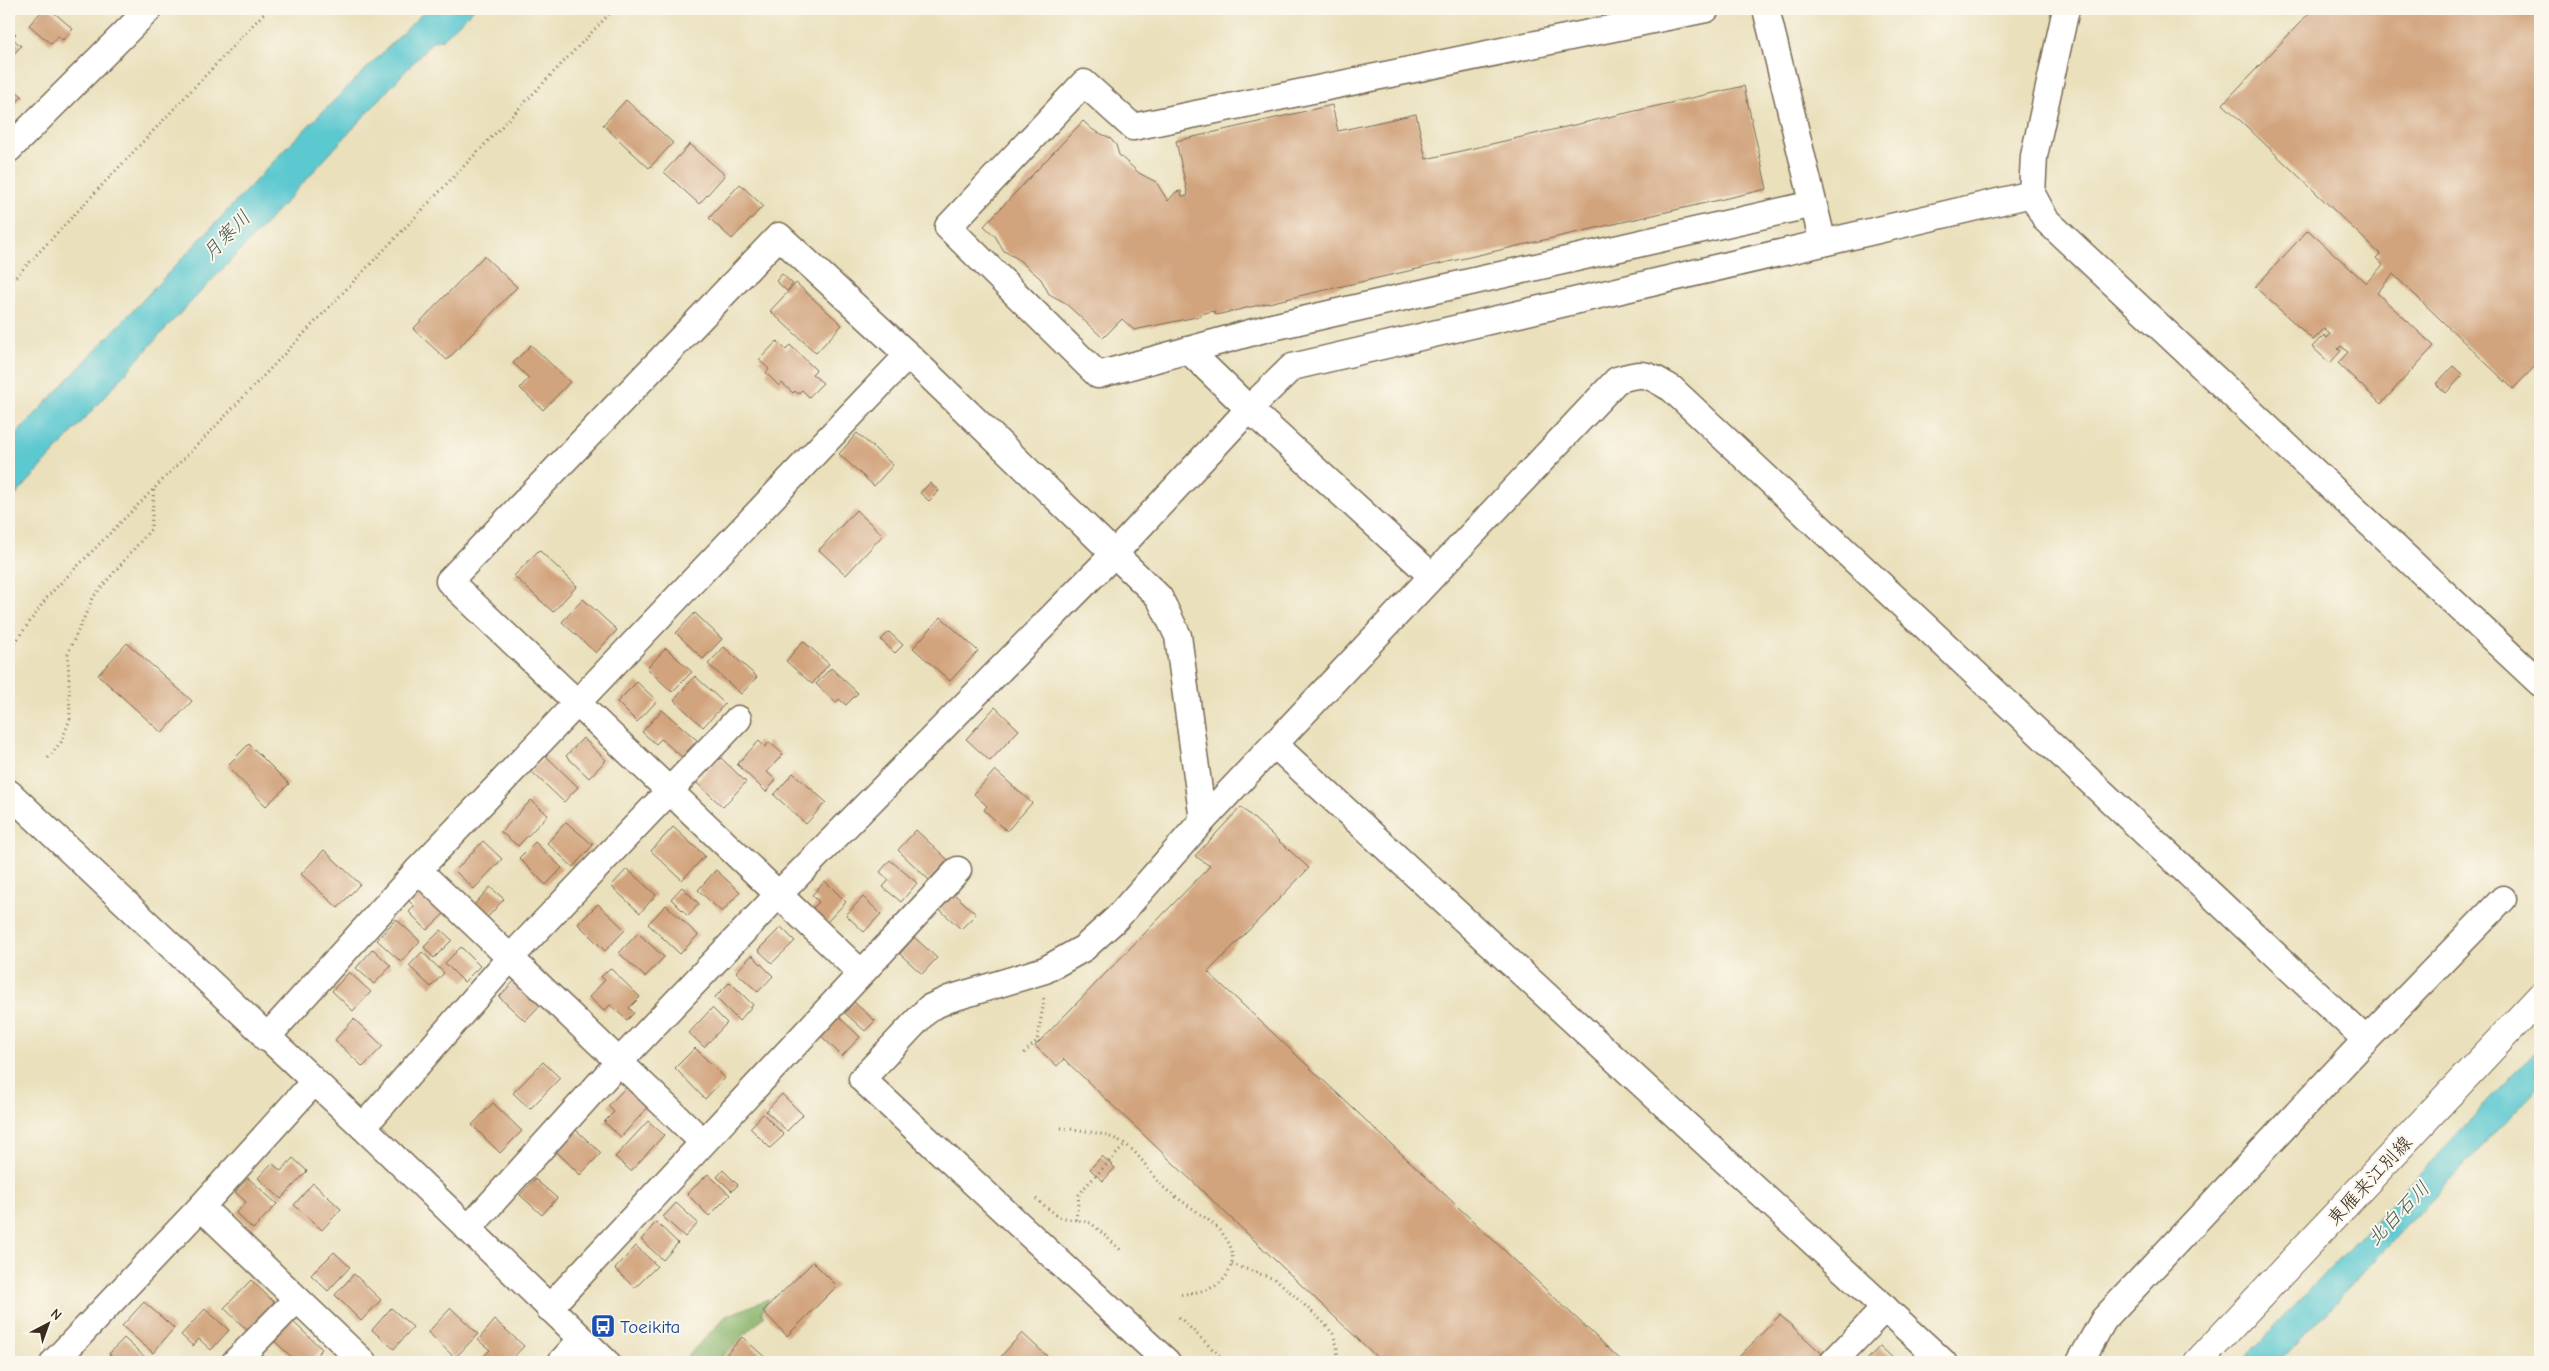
<svg xmlns="http://www.w3.org/2000/svg" width="2549" height="1371" viewBox="0 0 2549 1371" font-family="'Comic Neue','Klee One',sans-serif">
	<style>
		.forest { fill: #88b26a; stroke: #626e44 }
		.water { fill: #5bc8d0; stroke: #4b7977 }
		.building { fill: #d2a47e }
		.lines { fill: none; stroke-linecap: round; stroke-linejoin: round }
		.minor-casing { stroke: #786a55; stroke-width: 29 }
		.major-casing { stroke: #786a55; stroke-width: 30 }
		.path { stroke: #786a55; stroke-width: 3; stroke-dasharray: 1 4; stroke-linecap: butt }
		.minor { stroke: #fff; stroke-width: 26 }
		.major { stroke: #fff; stroke-width: 28 }
		.labels { text-anchor: middle; stroke-width: 4; stroke-linejoin: round; paint-order: stroke }
		.street-label { font-size: 19px; fill: #3b2a1e; stroke: #fbf7ec }
		.transit-label { font-size: 19px; fill: #164399; stroke: #fbf7ec; text-anchor: start }
		.water-label { font-size: 20px; font-style: italic; fill: #455953; stroke: #fbf7ec }
	</style>
	<rect width="100%" height="100%" fill="#fbf7ec"/>
	<filter id="ink" filterUnits="userSpaceOnUse"><feTurbulence type="fractalNoise" baseFrequency=".02" numOctaves="2"/><feDisplacementMap in="SourceGraphic" scale="10" xChannelSelector="R" yChannelSelector="G"/><feConvolveMatrix kernelMatrix="1 2 1 2 8 2 1 2 1" color-interpolation-filters="sRGB"/></filter>
	<filter id="wash" filterUnits="userSpaceOnUse"><feTurbulence type="fractalNoise" baseFrequency=".0096" numOctaves="4" result="noise"/><feDisplacementMap in="SourceGraphic" scale="20" xChannelSelector="R" yChannelSelector="G"/><feGaussianBlur stdDeviation="1.12" result="paint"/><feColorMatrix in="noise" values="0 0 0 0 0 0 0 0 0 0 0 0 0 0 0 0 0 1.4 0 .05"/><feComposite in="paint" operator="in"/></filter>
	<g filter="url(#wash)">
		<rect width="100%" height="100%" fill="#eae0bc"/>
		<polygon class="forest" points="768,1299 770,1300 761,1312 765,1316 722,1356 729,1362 682,1362 726,1316"/>
		<g class="water">
			<polygon points="427,9 474,9 443,39 433,41 258,232 167,327 9,503 9,442 291,143"/>
			<polygon points="2540,1046 2540,1085 2279,1362 2242,1362"/>
		</g>
		<g id="blocks">
			<g class="building">
				<polygon points="44,9 50,9 73,29 63,40 58,36 51,44 29,25"/>
				<polygon points="2313,9 2540,9 2540,361 2513,389 2393,274 2377,293 2434,346 2381,404 2338,363 2348,352 2341,346 2338,349 2341,351 2330,363 2312,347 2324,335 2327,338 2330,334 2324,329 2313,340 2255,287 2308,230 2366,283 2383,265 2376,258 2380,254 2223,104"/>
				<polygon points="9,28 16,34 12,38 21,46 9,60"/>
				<polygon points="9,85 22,96 9,112"/>
				<polygon points="1744,86 1767,189 1216,315 1214,311 1200,314 1201,316 1134,330 1122,319 1103,338 1064,302 1049,294 1041,279 1018,259 1004,251 995,236 984,226 1083,121 1093,130 1110,138 1116,145 1119,155 1139,173 1156,182 1168,201 1176,192 1181,191 1182,196 1188,196 1176,141 1332,105 1338,131 1416,114 1426,159"/>
				<polygon points="626,100 673,143 649,168 603,125"/>
				<polygon points="690,144 725,175 699,204 664,172"/>
				<polygon points="740,184 763,206 732,239 709,218"/>
				<polygon points="484,256 517,287 447,360 413,329"/>
				<polygon points="782,274 793,284 787,291 776,281"/>
				<polygon points="796,283 842,325 816,353 770,311"/>
				<polygon points="777,341 786,350 790,345 816,370 812,374 823,383 809,397 802,390 798,394 795,391 793,393 782,383 779,386 766,373 769,369 759,360"/>
				<polygon points="531,345 570,382 543,410 520,388 529,378 513,363"/>
				<polygon points="2453,366 2463,375 2446,393 2436,384"/>
				<polygon points="857,433 893,465 874,486 839,454"/>
				<polygon points="930,483 939,491 929,501 920,493"/>
				<polygon points="856,510 883,535 846,575 819,550"/>
				<polygon points="539,550 577,586 553,612 514,576"/>
				<polygon points="583,599 617,630 596,653 562,622"/>
				<polygon points="695,613 722,639 703,659 676,633"/>
				<polygon points="941,617 978,651 950,681 913,648"/>
				<polygon points="889,632 903,645 895,653 881,640"/>
				<polygon points="803,641 829,664 812,684 786,661"/>
				<polygon points="127,643 192,701 162,733 98,675"/>
				<polygon points="724,647 757,677 741,694 708,664"/>
				<polygon points="666,648 692,672 672,692 647,668"/>
				<polygon points="831,668 858,693 846,705 839,699 836,703 816,684"/>
				<polygon points="695,676 725,704 703,727 674,700"/>
				<polygon points="637,682 657,701 637,722 617,702"/>
				<polygon points="995,707 1019,730 990,761 966,739"/>
				<polygon points="662,710 697,740 682,757 661,739 656,744 642,732"/>
				<polygon points="583,738 606,760 589,778 566,756"/>
				<polygon points="759,741 765,747 769,742 783,754 767,772 776,780 766,792 737,764"/>
				<polygon points="249,744 289,784 266,806 227,766"/>
				<polygon points="546,756 578,787 564,802 531,771"/>
				<polygon points="720,757 746,782 723,807 696,782"/>
				<polygon points="995,770 1032,803 1007,831 984,810 987,806 974,794"/>
				<polygon points="793,773 826,802 806,824 774,795"/>
				<polygon points="531,800 548,815 518,846 501,832"/>
				<polygon points="1241,807 1309,868 1208,972 1623,1362 1382,1362 1064,1059 1057,1066 1035,1046 1210,866 1195,856"/>
				<polygon points="566,822 593,845 573,867 547,843"/>
				<polygon points="673,827 705,856 682,880 651,851"/>
				<polygon points="916,830 948,860 929,880 898,850"/>
				<polygon points="483,841 502,859 474,889 455,871"/>
				<polygon points="535,842 562,868 546,885 519,858"/>
				<polygon points="324,850 360,884 338,908 301,874"/>
				<polygon points="890,860 917,883 901,902 883,887 889,880 880,872"/>
				<polygon points="627,869 656,895 640,913 611,886"/>
				<polygon points="716,870 740,892 722,912 698,890"/>
				<polygon points="825,881 846,902 826,923 812,909 819,902 812,895"/>
				<polygon points="421,885 447,911 427,930 409,912 414,906 407,899"/>
				<polygon points="490,887 504,899 486,919 472,907"/>
				<polygon points="682,887 699,904 688,916 671,899"/>
				<polygon points="953,893 976,914 961,929 939,909"/>
				<polygon points="863,897 881,914 864,932 846,915"/>
				<polygon points="598,904 625,930 605,951 578,924"/>
				<polygon points="666,905 698,935 680,954 648,924"/>
				<polygon points="396,919 420,941 401,962 377,940"/>
				<polygon points="781,927 795,941 772,963 758,950"/>
				<polygon points="441,930 452,940 434,958 424,947"/>
				<polygon points="638,933 664,957 645,977 619,953"/>
				<polygon points="914,937 937,958 922,974 900,954"/>
				<polygon points="461,947 480,966 464,982 445,963"/>
				<polygon points="373,949 391,966 374,984 356,968"/>
				<polygon points="422,952 444,973 431,987 409,966"/>
				<polygon points="752,955 773,976 758,992 736,972"/>
				<polygon points="610,968 640,997 629,1008 634,1013 627,1020 610,1005 604,1011 589,997 605,980 601,977"/>
				<polygon points="349,972 371,992 353,1011 332,991"/>
				<polygon points="517,978 543,1002 525,1021 499,997"/>
				<polygon points="730,982 753,1005 739,1021 715,997"/>
				<polygon points="854,1002 875,1021 865,1031 845,1013"/>
				<polygon points="712,1008 727,1023 704,1047 689,1033"/>
				<polygon points="836,1014 860,1037 842,1056 818,1033"/>
				<polygon points="354,1019 383,1046 363,1067 335,1040"/>
				<polygon points="695,1048 725,1078 705,1099 675,1068"/>
				<polygon points="543,1062 560,1078 530,1109 513,1093"/>
				<polygon points="628,1085 650,1105 621,1137 604,1122 614,1112 608,1106"/>
				<polygon points="782,1094 803,1115 787,1131 766,1111"/>
				<polygon points="493,1103 522,1131 500,1153 472,1125"/>
				<polygon points="763,1114 784,1135 770,1148 750,1128"/>
				<polygon points="648,1121 664,1135 631,1171 615,1157"/>
				<polygon points="576,1130 601,1153 580,1175 556,1151"/>
				<polygon points="1102,1156 1115,1168 1103,1181 1090,1169"/>
				<polygon points="293,1158 307,1171 281,1199 258,1178 272,1163 281,1171"/>
				<polygon points="723,1170 738,1185 732,1191 717,1177"/>
				<polygon points="708,1174 730,1195 709,1216 687,1194"/>
				<polygon points="248,1178 277,1204 253,1229 236,1213 246,1202 235,1192"/>
				<polygon points="535,1179 557,1198 542,1215 520,1195"/>
				<polygon points="313,1183 341,1209 322,1230 294,1205"/>
				<polygon points="676,1203 698,1223 685,1237 663,1217"/>
				<polygon points="656,1222 678,1243 663,1260 641,1240"/>
				<polygon points="636,1246 657,1266 635,1288 615,1269"/>
				<polygon points="334,1252 350,1267 328,1291 311,1275"/>
				<polygon points="813,1262 837,1286 787,1336 763,1311"/>
				<polygon points="354,1274 381,1300 361,1321 335,1295"/>
				<polygon points="251,1280 275,1303 248,1331 224,1308"/>
				<polygon points="144,1302 174,1328 153,1353 122,1326"/>
				<polygon points="391,1308 413,1327 394,1349 372,1330"/>
				<polygon points="451,1308 478,1334 455,1358 428,1332"/>
				<polygon points="205,1309 229,1330 211,1350 199,1339 193,1346 181,1335"/>
				<polygon points="1780,1315 1831,1362 1734,1362"/>
				<polygon points="290,1319 322,1349 310,1362 297,1362 272,1339"/>
				<polygon points="495,1320 524,1346 509,1362 488,1362 483,1357 490,1350 478,1340"/>
				<polygon points="1022,1333 1047,1356 1042,1362 996,1362"/>
				<polygon points="742,1337 768,1360 766,1362 730,1362 724,1357"/>
				<polygon points="124,1338 148,1360 146,1362 113,1362 115,1359 109,1354"/>
				<polygon points="1880,1346 1897,1362 1865,1362"/>
			</g>
		</g>
	</g>
	<g filter="url(#ink)">
		<use href="#blocks" fill-opacity="0" stroke="#786a55" stroke-width="1"/>
		<g class="lines">
			<defs>
				<g id="minor">
					<polyline points="1706,9 1133,127 1084,83 948,227 1098,375 1268,328 1813,204"/>
					<polyline points="1766,9 1823,243"/>
					<polyline points="2066,9 2034,156 2032,194 2046,220 2540,683"/>
					<polyline points="9,149 149,9"/>
					<polyline points="1188,350 1249,409 1432,576"/>
					<polyline points="1275,745 1943,1362"/>
					<polyline points="9,793 363,1127 606,1362"/>
					<polyline points="418,870 702,1141"/>
					<polyline points="861,973 449,581 779,236 908,355 1159,597 1178,636 1203,820"/>
					<polyline points="266,1038 418,870 908,355"/>
					<polyline points="363,1127 510,958 738,719"/>
					<polyline points="201,1207 363,1362"/>
					<polyline points="468,1229 618,1063 778,895 1113,555 1249,409 1292,367 2032,194"/>
					<polyline points="549,1308 958,870"/>
					<polyline points="54,1362 201,1207 314,1082"/>
					<polyline points="235,1362 297,1299"/>
					<polyline points="561,1362 582,1339"/>
					<path d="M1167,1362L862,1079L929,1008L949,999L1045,970L1084,948L1117,918L1203,820L1617,380C1645,371 1647,374 1672,389L2366,1040"/>
					<polyline points="1833,1362 1885,1308"/>
					<polyline points="2080,1362 2104,1319 2366,1040 2503,899"/>
				</g>
				<polyline id="major" points="2198,1362 2540,997"/>
			</defs>
			<use href="#minor" class="minor-casing"/>
			<use href="#major" class="major-casing"/>
			<g class="path">
				<polyline points="9,284 268,9"/>
				<polyline points="9,651 48,596 208,434 614,9"/>
				<polyline points="48,758 61,742 70,719 68,653 94,596 151,529 154,488"/>
				<polyline points="1024,1053 1037,1041 1044,1001 1043,995"/>
				<path d="M1061,1128C1081,1130 1101,1132 1120,1141C1140,1152 1147,1170 1161,1185C1182,1206 1242,1230 1231,1266C1224,1290 1199,1292 1178,1295"/>
				<polyline points="1036,1199 1059,1217 1091,1223 1122,1251"/>
				<polyline points="1076,1220 1079,1195 1084,1188 1125,1145"/>
				<polyline points="1232,1264 1277,1280 1325,1324 1333,1334 1337,1346 1338,1362"/>
				<polyline points="1179,1317 1226,1362"/>
			</g>
			<use href="#minor" class="minor"/>
			<use href="#major" class="major"/>
		</g>
	</g>
	<defs>
		<symbol id="bus-square" viewBox="-11 -11 22 22"><rect x="-9" y="-9" width="18" height="18" rx="4" fill="#1a4fb4" stroke="#fbf7ec"/><path d="M-5-6H5V4H4V6H2V4H-2V6H-4V4H-5ZM-3.5-4V0h7V-4ZM-3.5 1.2v1.5H-2V1.2ZM2 1.2v1.5H3.5V1.2Z" fill="#fff"/></symbol>
	</defs>
	<g fill-rule="evenodd">
		<use href="#bus-square" x="589" y="1312" width="28" height="28"/>
	</g>
	<g class="labels">
		<g class="street-label">
			<text transform="translate(2369 1180) rotate(-47)" y="7">東雁来江別線</text>
		</g>
		<g class="transit-label">
			<text x="620" y="1333">Toeikita</text>
		</g>
		<g class="water-label">
			<text transform="translate(226 235) rotate(-46)" y="7">月寒川</text>
			<text transform="translate(2398 1213) rotate(-46)" y="7">北白石川</text>
		</g>
	</g>
	<rect width="2549" height="1371" fill="none" stroke="#fbf7ec" stroke-width="30"/>
	<g transform="translate(48 1324) rotate(41)" stroke="#fbf7ec" stroke-width="4" paint-order="stroke">
	<path d="M0-4L9 19L0 12L-9 19Z" fill="#3b2a1e"/>
	<text y="-8" font-size="14" font-weight="bold" text-anchor="middle" fill="#3b2a1e">N</text>
	</g>
</svg>
